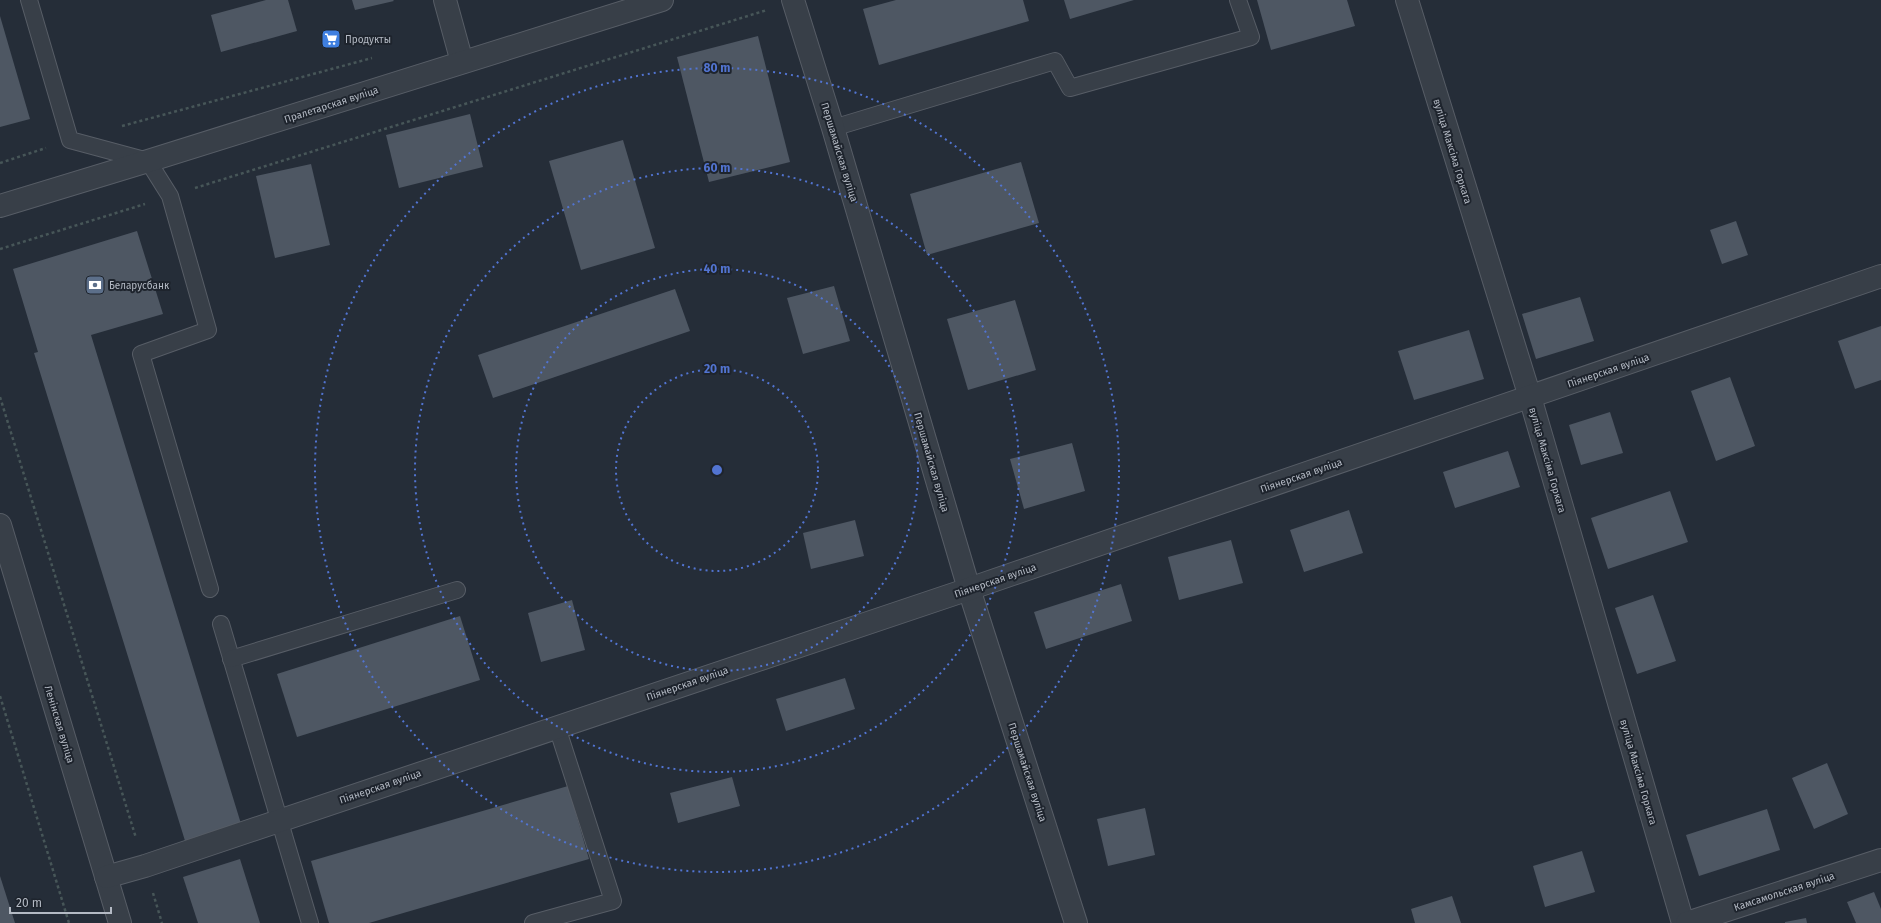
<svg xmlns="http://www.w3.org/2000/svg" width="1881" height="923" viewBox="0 0 1881 923" font-family="'Fira Sans',sans-serif">
	<style>
		.building { fill: #4e5763 }
		.lines { fill: none; stroke-linecap: round; stroke-linejoin: round }
		.service-casing { stroke: #575d66; stroke-width: 18 }
		.minor-casing { stroke: #575d66; stroke-width: 24 }
		.path { stroke: #475658; stroke-width: 2.5; stroke-dasharray: 3 3; stroke-linecap: butt }
		.service { stroke: #383f48; stroke-width: 16 }
		.minor { stroke: #383f48; stroke-width: 22 }
		.ring { fill: none; stroke: #5274d1; stroke-width: 2; stroke-dasharray: 2 4 }
		.labels { text-anchor: middle; stroke-width: 4; stroke-linejoin: round; paint-order: stroke }
		.poi-label { font-size: 10px; fill: #b4bac4; stroke: #1e242d; text-anchor: start }
		.street-label { font-size: 10px; fill: #b4bac4; stroke: #1e242d }
		.centre { fill: #5274d1; stroke: #1e242d; stroke-width: 2 }
		.ring-label { font-size: 12px; text-anchor: middle; font-weight: bold; fill: #5274d1; stroke: #1e242d; stroke-width: 4; stroke-linejoin: round; paint-order: stroke }
	</style>
	<rect width="100%" height="100%" fill="#252d38"/>
	<g class="building">
		<polygon points="266,0 288,0 297,31 221,52 211,15"/>
		<polygon points="352,0 393,0 394,1 355,10"/>
		<polygon points="896,0 1023,0 1029,21 879,65 863,9"/>
		<polygon points="1064,0 1134,0 1070,19"/>
		<polygon points="1257,0 1347,0 1355,26 1271,50"/>
		<polygon points="0,16 30,119 0,127"/>
		<polygon points="758,36 790,162 709,182 677,57"/>
		<polygon points="470,114 483,167 399,188 386,135"/>
		<polygon points="623,140 655,248 581,270 549,161"/>
		<polygon points="1021,162 1039,223 927,255 910,194"/>
		<polygon points="311,164 330,245 275,258 256,176"/>
		<polygon points="1736,221 1748,255 1722,264 1710,230"/>
		<polygon points="137,231 163,314 91,335 242,827 186,844 34,353 38,352 13,269"/>
		<polygon points="834,286 850,341 803,354 787,298"/>
		<polygon points="675,289 690,331 493,398 478,355"/>
		<polygon points="1580,297 1594,341 1536,359 1522,314"/>
		<polygon points="1015,300 1036,370 968,390 947,319"/>
		<polygon points="1881,326 1881,380 1855,389 1838,341"/>
		<polygon points="1469,330 1484,379 1414,400 1398,351"/>
		<polygon points="1730,377 1755,446 1716,461 1691,391"/>
		<polygon points="1610,412 1623,453 1581,465 1569,425"/>
		<polygon points="1072,443 1085,491 1024,509 1010,459"/>
		<polygon points="1508,451 1520,487 1455,508 1443,472"/>
		<polygon points="1670,491 1688,542 1608,569 1591,518"/>
		<polygon points="1349,510 1363,553 1304,572 1290,530"/>
		<polygon points="855,520 864,556 811,569 803,533"/>
		<polygon points="1231,540 1243,583 1179,600 1168,557"/>
		<polygon points="1121,584 1132,621 1046,649 1034,612"/>
		<polygon points="1653,595 1676,661 1637,674 1615,608"/>
		<polygon points="572,600 585,650 541,662 528,613"/>
		<polygon points="460,616 480,680 297,737 277,674"/>
		<polygon points="845,678 855,709 786,731 776,699"/>
		<polygon points="1827,763 1848,814 1814,829 1792,778"/>
		<polygon points="732,777 740,806 678,823 670,793"/>
		<polygon points="568,786 589,859 369,923 329,923 311,861"/>
		<polygon points="1145,808 1155,855 1108,866 1097,819"/>
		<polygon points="1767,809 1780,850 1699,876 1686,835"/>
		<polygon points="1582,851 1595,892 1545,907 1533,866"/>
		<polygon points="240,859 260,923 198,923 183,877"/>
		<polygon points="0,876 15,923 0,923"/>
		<polygon points="1874,892 1881,909 1881,923 1856,923 1847,902"/>
		<polygon points="1452,896 1461,923 1415,923 1411,909"/>
		<polygon points="1806,918 1807,923 1785,923 1785,922"/>
	</g>
	<g class="lines">
		<defs>
			<g id="service">
				<polyline points="29,0 70,140 148,161 170,196 208,330 141,354 210,589"/>
				<polyline points="833,128 1055,61 1070,88 1251,37 1238,0"/>
				<polyline points="221,624 310,923"/>
				<polyline points="231,659 457,590"/>
				<polyline points="533,923 613,901 557,727"/>
			</g>
			<g id="minor">
				<polyline points="445,0 462,62"/>
				<polyline points="793,0 833,128 969,589 1076,923"/>
				<polyline points="1407,0 1530,397 1683,923"/>
				<polyline points="0,206 148,161 662,0"/>
				<polyline points="0,525 120,923"/>
				<polyline points="106,877 145,866 969,589 1881,276"/>
				<polyline points="1687,923 1881,860"/>
			</g>
		</defs>
		<use href="#service" class="service-casing"/>
		<use href="#minor" class="minor-casing"/>
		<g class="path">
			<polyline points="122,126 372,58"/>
			<polyline points="0,163 46,148"/>
			<polyline points="195,188 767,10"/>
			<polyline points="0,249 145,204"/>
			<polyline points="0,397 136,838"/>
			<polyline points="0,696 69,923"/>
			<polyline points="153,893 162,923"/>
		</g>
		<use href="#service" class="service"/>
		<use href="#minor" class="minor"/>
	</g>
	<g class="ring">
		<circle cx="717" cy="470" r="101"/>
		<circle cx="717" cy="470" r="201"/>
		<circle cx="717" cy="470" r="302"/>
		<circle cx="717" cy="470" r="402"/>
	</g>
	<defs>
		<symbol id="supermarket-square" viewBox="-11 -11 22 22"><rect x="-9" y="-9" width="18" height="18" rx="4" fill="#3f7fe0" stroke="#1e242d"/><path d="M-6-5.5h2.5l.6 2H6L4.5 2H-2.5L-4.4-4H-6ZM-1.5 3.2a1.3 1.3 0 1 0 .1 0ZM3 3.2a1.3 1.3 0 1 0 .1 0Z" fill="#fff"/></symbol>
		<symbol id="bank-square" viewBox="-11 -11 22 22"><rect x="-9" y="-9" width="18" height="18" rx="4" fill="#5c6f8a" stroke="#1e242d"/><path d="M-6-4H6V4H-6ZM0-2.3a2.3 2.3 0 1 0 0 4.6a2.3 2.3 0 1 0 0-4.6Z" fill="#fff"/></symbol>
	</defs>
	<g fill-rule="evenodd">
		<use href="#supermarket-square" x="320" y="28" width="22" height="22"/>
		<use href="#bank-square" x="84" y="274" width="22" height="22"/>
	</g>
	<g class="labels">
		<g class="poi-label">
			<text x="345" y="43">Продукты</text>
			<text x="109" y="289">Беларусбанк</text>
		</g>
		<g class="street-label">
			<text transform="translate(331 104) rotate(-18)" y="4">Пралетарская вуліца</text>
			<text transform="translate(1453 151) rotate(73)" y="4">вуліца Максіма Горкага</text>
			<text transform="translate(840 152) rotate(73)" y="4">Першамайская вуліца</text>
			<text transform="translate(1608 370) rotate(-19)" y="4">Піянерская вуліца</text>
			<text transform="translate(1548 460) rotate(74)" y="4">вуліца Максіма Горкага</text>
			<text transform="translate(932 462) rotate(74)" y="4">Першамайская вуліца</text>
			<text transform="translate(1301 475) rotate(-19)" y="4">Піянерская вуліца</text>
			<text transform="translate(995 580) rotate(-19)" y="4">Піянерская вуліца</text>
			<text transform="translate(687 683) rotate(-19)" y="4">Піянерская вуліца</text>
			<text transform="translate(60 724) rotate(73)" y="4">Ленінская вуліца</text>
			<text transform="translate(1028 772) rotate(72)" y="4">Першамайская вуліца</text>
			<text transform="translate(1639 772) rotate(74)" y="4">вуліца Максіма Горкага</text>
			<text transform="translate(380 786) rotate(-19)" y="4">Піянерская вуліца</text>
			<text transform="translate(1784 891) rotate(-18)" y="4">Камсамольская вуліца</text>
		</g>
	</g>
	<circle cx="717" cy="470" r="6" class="centre"/>
	<g class="ring-label">
		<text x="717" y="72">80 m</text>
		<text x="717" y="172">60 m</text>
		<text x="717" y="273">40 m</text>
		<text x="717" y="373">20 m</text>
	</g>
	<path d="M10 907v6h101v-6" fill="none" stroke="#b4bac4" stroke-width="2"/>
	<text x="16" y="907" font-size="12" fill="#b4bac4" stroke="#1e242d" stroke-width="3" paint-order="stroke">20 m</text>
</svg>
